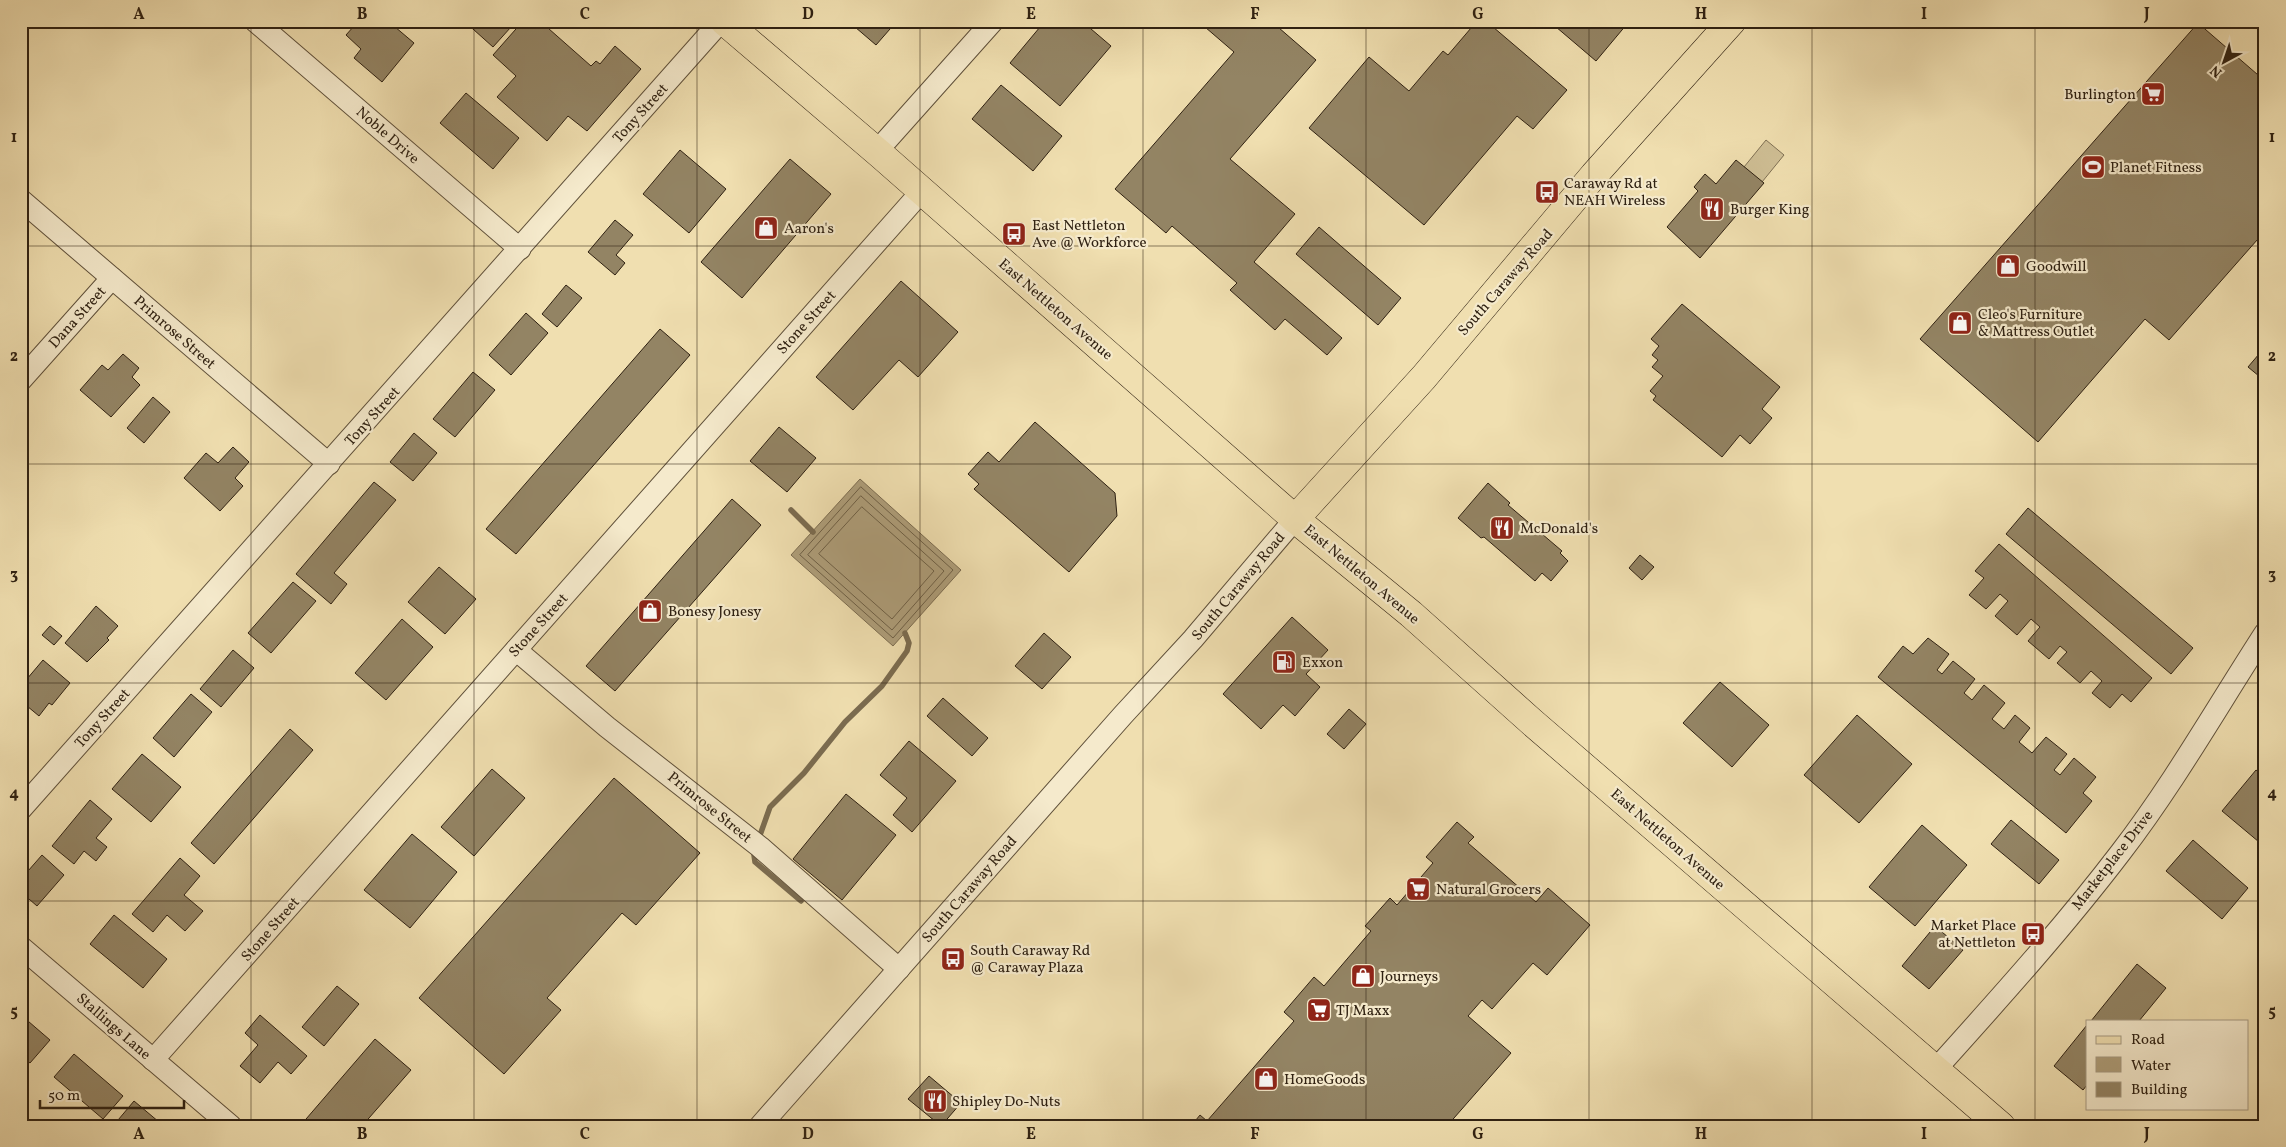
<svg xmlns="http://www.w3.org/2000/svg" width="2286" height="1147" viewBox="0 0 2286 1147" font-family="Vollkorn,serif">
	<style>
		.green { fill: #cfbf95; stroke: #7f7054 }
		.water { fill: #ae9e7a; stroke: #7b6c50 }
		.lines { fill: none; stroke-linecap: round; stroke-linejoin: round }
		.shore { stroke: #6e6046; stroke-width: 1 }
		.stream { stroke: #7b6c50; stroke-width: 5.5 }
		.building { fill: #938464; stroke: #2f2112 }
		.minor-casing { stroke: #5f503a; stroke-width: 23 }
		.major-casing { stroke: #2f2112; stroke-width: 29 }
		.minor { stroke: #f5eacc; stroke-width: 21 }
		.major { stroke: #f0dfb0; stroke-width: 28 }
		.grid { fill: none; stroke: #2f2112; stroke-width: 1; stroke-opacity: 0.55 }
		.labels { text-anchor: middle; stroke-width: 4.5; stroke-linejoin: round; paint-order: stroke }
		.poi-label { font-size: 15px; fill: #2f2112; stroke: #f5eacc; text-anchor: start }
		.street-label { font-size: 15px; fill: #2f2112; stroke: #f5eacc }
		.neatline { fill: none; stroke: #2f2112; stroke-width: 2 }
		.grid-label { font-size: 16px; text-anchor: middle; font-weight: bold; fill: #2f2112 }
	</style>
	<rect width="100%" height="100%" fill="#f0dfb0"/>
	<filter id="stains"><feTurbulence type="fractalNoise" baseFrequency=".004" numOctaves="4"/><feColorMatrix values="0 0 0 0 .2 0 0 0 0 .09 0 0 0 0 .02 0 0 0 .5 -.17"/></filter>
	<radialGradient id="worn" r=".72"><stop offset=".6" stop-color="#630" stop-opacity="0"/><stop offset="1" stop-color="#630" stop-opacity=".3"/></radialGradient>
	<polygon class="green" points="1766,140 1784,155 1762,182 1744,167"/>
	<polygon class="water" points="860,479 961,570 893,646 791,555"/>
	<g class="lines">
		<g class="shore">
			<polygon points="861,487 953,570 893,638 800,555"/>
			<polygon points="861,496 944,571 892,630 808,555"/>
			<polygon points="862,507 934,571 892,619 819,554"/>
		</g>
		<g class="stream">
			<polyline points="791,510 813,532"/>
			<polyline points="759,838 770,807 804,773 845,722 882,686 907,651 909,643 905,633"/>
			<polyline points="754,855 755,862 801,901"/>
		</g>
	</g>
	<g class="building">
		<polygon points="388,21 414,43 382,82 354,58 361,49 346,35 354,26 350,21"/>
		<polygon points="464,21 504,21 511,27 493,47"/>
		<polygon points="523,21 540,21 591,66 596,61 600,64 615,46 641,69 587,131 568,116 547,141 497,97 516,76 493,55"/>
		<polygon points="848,21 897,21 876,45"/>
		<polygon points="1045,21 1086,21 1084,23 1111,46 1060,106 1010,63"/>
		<polygon points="1198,21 1271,21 1316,60 1230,159 1295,214 1254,262 1342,338 1327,355 1285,319 1275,330 1230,290 1237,283 1172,226 1166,233 1115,189 1234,52"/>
		<polygon points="1477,21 1486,21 1567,90 1533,129 1517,116 1424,225 1309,128 1369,57 1409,91 1443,51 1448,55"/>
		<polygon points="1549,21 1623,21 1627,24 1596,61"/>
		<polygon points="2198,23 2265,81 2265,231 2169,340 2145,319 2038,442 1920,339"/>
		<polygon points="1001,85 1062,136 1033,171 972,119"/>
		<polygon points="466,93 519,138 493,169 440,123"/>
		<polygon points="680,150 726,189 689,233 643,194"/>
		<polygon points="790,159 831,194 742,298 701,262"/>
		<polygon points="1736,160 1764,183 1700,258 1667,227 1698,191 1694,187 1705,174 1716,184"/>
		<polygon points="615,220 633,235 616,255 625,263 615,275 588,252"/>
		<polygon points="1319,227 1401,298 1378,325 1296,254"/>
		<polygon points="901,281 958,332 918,377 899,360 853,410 816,377"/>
		<polygon points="566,285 582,298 557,327 542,314"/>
		<polygon points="1682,304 1780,387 1762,409 1772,418 1750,444 1740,435 1722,457 1653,400 1656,396 1650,391 1663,376 1652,367 1658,360 1652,355 1659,346 1651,339"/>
		<polygon points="526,313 548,333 511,375 489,355"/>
		<polygon points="660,329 690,355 516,554 486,529"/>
		<polygon points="2265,347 2265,381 2248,367"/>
		<polygon points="123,354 139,368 132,377 140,385 111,417 80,390 102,365 108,370"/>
		<polygon points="473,372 495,390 455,437 433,419"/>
		<polygon points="153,397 170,412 144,443 127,428"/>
		<polygon points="1035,422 1115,493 1117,516 1069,572 974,489 979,484 968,474 988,452 999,462"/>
		<polygon points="779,427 816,458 787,492 750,461"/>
		<polygon points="414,433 437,453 413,481 390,462"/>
		<polygon points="233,447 249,462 235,478 243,486 220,511 184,478 206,453 218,463"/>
		<polygon points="374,482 396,500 334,573 347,584 331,604 296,574"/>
		<polygon points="1488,483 1510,503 1508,505 1562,551 1560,553 1568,561 1551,581 1542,573 1535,581 1484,537 1481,538 1458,518"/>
		<polygon points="732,499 761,525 615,691 586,666"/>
		<polygon points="2028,508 2193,648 2171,674 2006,534"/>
		<polygon points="1999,544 2152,678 2131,702 2122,694 2110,708 2092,693 2102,681 2091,671 2080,683 2057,663 2067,652 2060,646 2049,659 2028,641 2040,627 2031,619 2017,635 1995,616 2008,601 2000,594 1986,609 1969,595 1984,578 1975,571"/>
		<polygon points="1640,555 1654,567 1642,580 1629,568"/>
		<polygon points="439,567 476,599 445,634 408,602"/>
		<polygon points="293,582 316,601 271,653 248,633"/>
		<polygon points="96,606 118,626 107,638 109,640 87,662 65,643"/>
		<polygon points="1292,617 1328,650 1306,674 1320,687 1295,716 1283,705 1261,729 1223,694"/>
		<polygon points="402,619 433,647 386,700 355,673"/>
		<polygon points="50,626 62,636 54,645 42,635"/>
		<polygon points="1044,633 1071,657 1042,689 1015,666"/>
		<polygon points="1928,638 1949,654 1937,670 1942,674 1953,661 1975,679 1964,693 1972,700 1984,685 2005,703 1992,719 2004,729 2015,715 2030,728 2019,742 2032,753 2046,737 2067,754 2054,770 2060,775 2074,758 2096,777 2083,793 2092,801 2066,833 1878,677 1903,646 1913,654"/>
		<polygon points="233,650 254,668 221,707 200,689"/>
		<polygon points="43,660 70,683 52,705 49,703 39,716 21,701 21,686"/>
		<polygon points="1720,682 1769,725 1732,767 1683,723"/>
		<polygon points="191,694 212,712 174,757 153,738"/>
		<polygon points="943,698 988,738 972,756 927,716"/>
		<polygon points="1349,709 1366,724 1344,749 1327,734"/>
		<polygon points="1857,715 1912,764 1859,823 1804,775"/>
		<polygon points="290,729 313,750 214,864 191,843"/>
		<polygon points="909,741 956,781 912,832 893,815 907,798 880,775"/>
		<polygon points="142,754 181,787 151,822 112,789"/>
		<polygon points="492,769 525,798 474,856 441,827"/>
		<polygon points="2256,770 2265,777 2265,847 2222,811"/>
		<polygon points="614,778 700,853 636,925 622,913 547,998 561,1010 504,1074 419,998"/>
		<polygon points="846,794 896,835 842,900 793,859"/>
		<polygon points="90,800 112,819 96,838 107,847 96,861 84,851 74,864 52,846"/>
		<polygon points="2011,820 2059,860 2039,884 1991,844"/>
		<polygon points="1457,822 1474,837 1468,843 1536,902 1548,888 1590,925 1547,975 1533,963 1492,1009 1482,1000 1468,1016 1511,1053 1447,1126 1191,1126 1200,1115 1207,1121 1294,1021 1284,1012 1314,977 1324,986 1371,931 1365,926 1390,898 1397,905 1433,863 1426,857"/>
		<polygon points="1922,825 1967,865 1915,926 1869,887"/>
		<polygon points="412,834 457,872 410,928 364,890"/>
		<polygon points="2193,840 2248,888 2222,919 2166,871"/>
		<polygon points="42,855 64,875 37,906 21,892 21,879"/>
		<polygon points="180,858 200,876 184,895 203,911 185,931 167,915 153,932 132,914"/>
		<polygon points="114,915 167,959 143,988 90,944"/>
		<polygon points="1935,926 1963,950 1929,989 1902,966"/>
		<polygon points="2137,964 2166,988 2139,1021 2091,1021"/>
		<polygon points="337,986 359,1004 324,1046 302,1027"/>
		<polygon points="21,1015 50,1040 30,1063 21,1056"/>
		<polygon points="260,1015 307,1056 291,1074 278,1062 260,1083 240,1066 258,1045 245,1033"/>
		<polygon points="2087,1025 2087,1085 2083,1090 2054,1066"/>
		<polygon points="375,1039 411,1070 362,1126 300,1126"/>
		<polygon points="74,1054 123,1096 103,1119 54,1077"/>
		<polygon points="929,1076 961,1103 941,1126 908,1099"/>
		<polygon points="134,1101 159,1122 156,1126 113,1126"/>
	</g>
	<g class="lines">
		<defs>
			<g id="minor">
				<polyline points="255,21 520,249"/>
				<polyline points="877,151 993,21"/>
				<polyline points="21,200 329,464"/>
				<polyline points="21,380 112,278"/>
				<polyline points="516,650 607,727 760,847 899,969"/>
				<polyline points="21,809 721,21"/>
				<polyline points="21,947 231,1126"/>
				<polyline points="153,1060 922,191"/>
				<path d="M1936,1069C1999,999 2063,928 2121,852C2174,783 2217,707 2265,633"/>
				<polyline points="760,1126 1123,715 1193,639 1295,519"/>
			</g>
			<g id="major">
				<polyline points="724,21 881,155 1295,519 1411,614 1533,723 2001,1126"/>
				<polyline points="1295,519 1424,377 1594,175 1732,21"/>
			</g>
		</defs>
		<use href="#minor" class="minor-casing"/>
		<use href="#major" class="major-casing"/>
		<use href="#minor" class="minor"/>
		<use href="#major" class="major"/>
	</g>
	<path class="grid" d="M251,21V1126M474,21V1126M697,21V1126M920,21V1126M1143,21V1126M1366,21V1126M1589,21V1126M1812,21V1126M2035,21V1126M21,246H2265M21,464H2265M21,683H2265M21,901H2265"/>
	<defs>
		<symbol id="supermarket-square" viewBox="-11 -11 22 22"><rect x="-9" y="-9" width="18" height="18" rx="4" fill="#8f2418" stroke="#f5eacc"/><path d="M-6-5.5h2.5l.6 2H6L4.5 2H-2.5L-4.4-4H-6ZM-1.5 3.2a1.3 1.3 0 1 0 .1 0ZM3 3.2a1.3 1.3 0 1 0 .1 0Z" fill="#fff"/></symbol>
		<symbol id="stadium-square" viewBox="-11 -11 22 22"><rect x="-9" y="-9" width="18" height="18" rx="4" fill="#8f2418" stroke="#f5eacc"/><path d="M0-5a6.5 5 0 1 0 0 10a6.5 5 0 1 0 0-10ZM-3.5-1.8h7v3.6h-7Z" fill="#fff"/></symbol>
		<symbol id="bus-square" viewBox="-11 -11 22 22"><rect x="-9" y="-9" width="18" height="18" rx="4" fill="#8f2418" stroke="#f5eacc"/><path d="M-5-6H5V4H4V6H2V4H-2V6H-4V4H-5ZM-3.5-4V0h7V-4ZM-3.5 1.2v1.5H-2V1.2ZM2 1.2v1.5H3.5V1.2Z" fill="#fff"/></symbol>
		<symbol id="restaurant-square" viewBox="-11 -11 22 22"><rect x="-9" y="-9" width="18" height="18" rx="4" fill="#8f2418" stroke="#f5eacc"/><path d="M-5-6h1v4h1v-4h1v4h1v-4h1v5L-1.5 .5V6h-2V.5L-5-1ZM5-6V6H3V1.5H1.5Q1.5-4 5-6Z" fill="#fff"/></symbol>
		<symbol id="shop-square" viewBox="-11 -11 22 22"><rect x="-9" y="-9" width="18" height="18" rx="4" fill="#8f2418" stroke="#f5eacc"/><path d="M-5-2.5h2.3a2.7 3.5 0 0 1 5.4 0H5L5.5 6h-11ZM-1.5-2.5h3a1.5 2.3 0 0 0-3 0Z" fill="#fff"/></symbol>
		<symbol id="fuel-square" viewBox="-11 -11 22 22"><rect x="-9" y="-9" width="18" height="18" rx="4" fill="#8f2418" stroke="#f5eacc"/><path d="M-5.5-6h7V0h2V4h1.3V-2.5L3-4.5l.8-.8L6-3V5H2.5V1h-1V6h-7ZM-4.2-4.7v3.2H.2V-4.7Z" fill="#fff"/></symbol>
	</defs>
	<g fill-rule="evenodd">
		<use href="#supermarket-square" x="2139" y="80" width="28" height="28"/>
		<use href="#stadium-square" x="2079" y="153" width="28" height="28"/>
		<use href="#bus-square" x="1533" y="178" width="28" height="28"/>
		<use href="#restaurant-square" x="1698" y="195" width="28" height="28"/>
		<use href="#shop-square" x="752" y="214" width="28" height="28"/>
		<use href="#bus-square" x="1000" y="220" width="28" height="28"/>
		<use href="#shop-square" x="1994" y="252" width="28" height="28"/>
		<use href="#shop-square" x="1946" y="309" width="28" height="28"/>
		<use href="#restaurant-square" x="1488" y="514" width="28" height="28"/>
		<use href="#shop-square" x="636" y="597" width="28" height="28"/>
		<use href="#fuel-square" x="1270" y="648" width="28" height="28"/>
		<use href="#supermarket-square" x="1404" y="875" width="28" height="28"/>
		<use href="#bus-square" x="2019" y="920" width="28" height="28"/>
		<use href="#bus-square" x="939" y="945" width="28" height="28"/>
		<use href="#shop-square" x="1349" y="962" width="28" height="28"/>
		<use href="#supermarket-square" x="1305" y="996" width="28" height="28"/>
		<use href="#shop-square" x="1252" y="1065" width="28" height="28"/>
		<use href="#restaurant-square" x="921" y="1087" width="28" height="28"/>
	</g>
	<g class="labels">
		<g class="poi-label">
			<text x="2136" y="99" text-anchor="end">Burlington</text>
			<text x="2110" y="172">Planet Fitness</text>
			<text x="1564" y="188">Caraway Rd at<tspan x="1564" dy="17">NEAH Wireless</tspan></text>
			<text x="1730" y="214">Burger King</text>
			<text x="1032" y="230">East Nettleton<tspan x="1032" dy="17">Ave @ Workforce</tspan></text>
			<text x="784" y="233">Aaron's</text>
			<text x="2026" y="271">Goodwill</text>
			<text x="1978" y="319">Cleo's Furniture<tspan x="1978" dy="17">&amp; Mattress Outlet</tspan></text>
			<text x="1520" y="533">McDonald's</text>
			<text x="668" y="616">Bonesy Jonesy</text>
			<text x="1302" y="667">Exxon</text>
			<text x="1436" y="894">Natural Grocers</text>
			<text x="2016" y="930" text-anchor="end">Market Place<tspan x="2016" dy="17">at Nettleton</tspan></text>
			<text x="970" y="955">South Caraway Rd<tspan x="970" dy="17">@ Caraway Plaza</tspan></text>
			<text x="1380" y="981">Journeys</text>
			<text x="1336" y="1015">TJ Maxx</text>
			<text x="1284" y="1084">HomeGoods</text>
			<text x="952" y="1106">Shipley Do-Nuts</text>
		</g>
		<g class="street-label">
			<text transform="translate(640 113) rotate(-48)" y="5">Tony Street</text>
			<text transform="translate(388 135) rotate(41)" y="5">Noble Drive</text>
			<text transform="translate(1505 282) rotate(-49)" y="5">South Caraway Road</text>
			<text transform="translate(1056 309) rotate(41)" y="5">East Nettleton Avenue</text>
			<text transform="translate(77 317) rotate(-48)" y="5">Dana Street</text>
			<text transform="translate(806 322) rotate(-48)" y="5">Stone Street</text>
			<text transform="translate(175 332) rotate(41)" y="5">Primrose Street</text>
			<text transform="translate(372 416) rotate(-48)" y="5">Tony Street</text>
			<text transform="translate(1362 574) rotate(40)" y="5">East Nettleton Avenue</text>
			<text transform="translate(1238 586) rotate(-50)" y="5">South Caraway Road</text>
			<text transform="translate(538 625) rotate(-48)" y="5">Stone Street</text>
			<text transform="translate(102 718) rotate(-48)" y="5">Tony Street</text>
			<text transform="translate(710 807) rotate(39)" y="5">Primrose Street</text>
			<text transform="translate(1668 839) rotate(41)" y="5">East Nettleton Avenue</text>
			<text transform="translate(2112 860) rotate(-52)" y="5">Marketplace Drive</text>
			<text transform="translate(969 889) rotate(-49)" y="5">South Caraway Road</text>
			<text transform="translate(270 929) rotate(-49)" y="5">Stone Street</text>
			<text transform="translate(114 1026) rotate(41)" y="5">Stallings Lane</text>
		</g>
	</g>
	<rect width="2286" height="1147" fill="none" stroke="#f0dfb0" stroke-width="55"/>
	<rect x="2086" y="1020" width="162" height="90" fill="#f5eacc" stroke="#a69a82"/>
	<rect x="2096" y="1036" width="25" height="8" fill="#f0dfb0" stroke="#a69a82"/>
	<text x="2131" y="1044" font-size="15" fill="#2f2112">Road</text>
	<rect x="2096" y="1057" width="25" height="15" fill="#ae9e7a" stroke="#a69a82"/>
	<text x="2131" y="1070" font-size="15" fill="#2f2112">Water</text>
	<rect x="2096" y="1082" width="25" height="15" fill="#938464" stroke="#a69a82"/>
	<text x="2131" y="1094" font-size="15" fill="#2f2112">Building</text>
	<g transform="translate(2224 62) rotate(220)" stroke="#f5eacc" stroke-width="4" paint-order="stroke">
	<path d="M0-4L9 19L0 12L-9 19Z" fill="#2f2112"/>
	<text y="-8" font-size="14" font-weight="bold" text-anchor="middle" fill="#2f2112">N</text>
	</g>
	<path d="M40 1100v8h144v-8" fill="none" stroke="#2f2112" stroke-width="2.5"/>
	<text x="48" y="1100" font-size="15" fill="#2f2112" stroke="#f5eacc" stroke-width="4" paint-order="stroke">50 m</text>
	<rect x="28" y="28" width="2230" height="1092" class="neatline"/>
	<g class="grid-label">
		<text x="139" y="19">A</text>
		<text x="362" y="19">B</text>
		<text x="585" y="19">C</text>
		<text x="808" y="19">D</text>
		<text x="1031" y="19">E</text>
		<text x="1255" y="19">F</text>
		<text x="1478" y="19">G</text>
		<text x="1701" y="19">H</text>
		<text x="1924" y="19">I</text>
		<text x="2147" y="19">J</text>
		<text x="14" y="142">1</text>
		<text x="2272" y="142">1</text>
		<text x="14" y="361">2</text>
		<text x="2272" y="361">2</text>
		<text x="14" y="579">3</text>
		<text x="2272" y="579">3</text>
		<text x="14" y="798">4</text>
		<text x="2272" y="798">4</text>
		<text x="14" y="1016">5</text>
		<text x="2272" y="1016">5</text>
		<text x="139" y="1139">A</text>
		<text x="362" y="1139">B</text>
		<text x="585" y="1139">C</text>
		<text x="808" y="1139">D</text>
		<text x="1031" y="1139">E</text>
		<text x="1255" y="1139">F</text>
		<text x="1478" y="1139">G</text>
		<text x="1701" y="1139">H</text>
		<text x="1924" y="1139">I</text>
		<text x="2147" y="1139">J</text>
	</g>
	<rect width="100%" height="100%" filter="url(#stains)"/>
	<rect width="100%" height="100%" fill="url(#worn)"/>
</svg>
